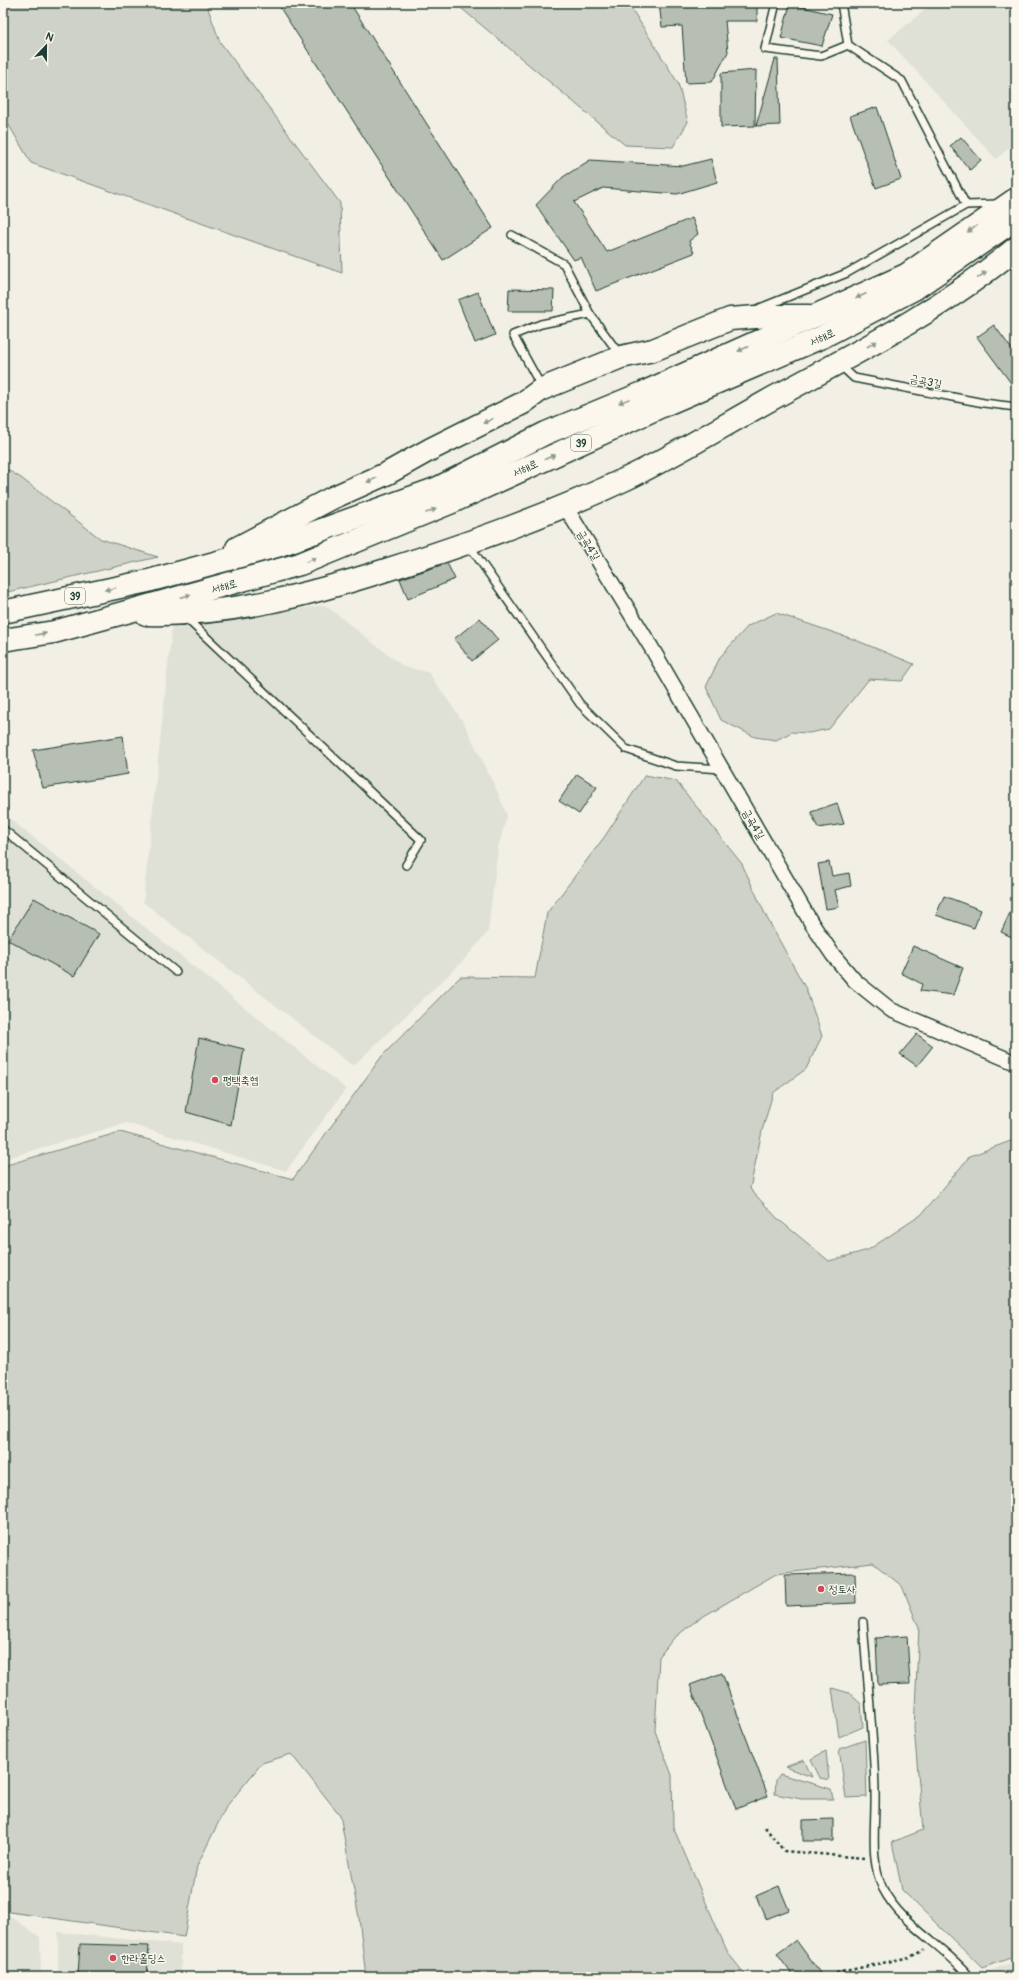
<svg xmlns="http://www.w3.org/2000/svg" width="1019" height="1980" viewBox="0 0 1019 1980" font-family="Pangolin,'Poor Story',sans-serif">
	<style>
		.built { fill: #e0e1d6 }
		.green { fill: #cfd2c8; stroke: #77887e }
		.building { fill: #b7beb3; stroke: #1f3d34 }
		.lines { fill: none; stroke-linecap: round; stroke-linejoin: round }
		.service-casing { stroke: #1f3d34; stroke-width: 10 }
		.minor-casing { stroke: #1f3d34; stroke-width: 17 }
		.primary-casing { stroke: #1f3d34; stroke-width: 25 }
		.path { stroke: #1f3d34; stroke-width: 2.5; stroke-dasharray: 3 3; stroke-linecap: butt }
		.service { stroke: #fbf7ec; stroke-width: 7 }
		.minor { stroke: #fbf7ec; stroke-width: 14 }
		.primary { stroke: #fbf7ec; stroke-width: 22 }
		.oneway { fill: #8d9a90 }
		.poi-dot { fill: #d1495b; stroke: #fbf7ec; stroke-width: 1.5 }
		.labels { text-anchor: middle; stroke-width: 3; stroke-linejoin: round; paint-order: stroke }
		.shield { fill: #fbf7ec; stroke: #61756b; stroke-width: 1 }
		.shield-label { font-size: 10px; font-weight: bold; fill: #1f3d34 }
		.street-label { font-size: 11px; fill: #1f3d34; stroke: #fbf7ec }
		.poi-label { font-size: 11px; fill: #1f3d34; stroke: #fbf7ec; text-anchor: start }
	</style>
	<rect width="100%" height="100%" fill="#f2f0e5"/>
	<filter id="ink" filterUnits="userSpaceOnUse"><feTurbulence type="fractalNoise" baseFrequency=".025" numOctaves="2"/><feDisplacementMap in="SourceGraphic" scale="8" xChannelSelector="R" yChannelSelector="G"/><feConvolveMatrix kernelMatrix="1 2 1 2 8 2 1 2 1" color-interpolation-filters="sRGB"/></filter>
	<g filter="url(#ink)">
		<g class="built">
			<polygon points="933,3 1016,3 1016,142 996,159 888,40"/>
			<polygon points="325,605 404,667 428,672 464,723 499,795 507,816 498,848 488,932 463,961 353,1066 143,902 172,627"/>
			<polygon points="3,813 346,1089 286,1171 126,1123 3,1159"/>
			<polygon points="3,1911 40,1937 41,1977 3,1977"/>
			<polygon points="58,1932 181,1945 181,1977 58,1977"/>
			<polygon points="1016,1961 1016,1977 989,1977 986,1972"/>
		</g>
		<g class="green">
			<polygon points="3,3 206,3 220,42 340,203 342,273 31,163 3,115"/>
			<polygon points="455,3 628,3 678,83 688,122 673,147 625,145"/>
			<polygon points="3,467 21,478 101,539 158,557 3,593"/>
			<polygon points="776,613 853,639 914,664 902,681 869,679 829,729 809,733 792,732 776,740 755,737 721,720 706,687 720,657 748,626"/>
			<polygon points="645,775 676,781 742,864 767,918 806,989 822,1036 806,1069 773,1093 762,1131 750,1189 778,1219 829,1261 868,1250 921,1215 970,1156 1016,1139 1016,1956 982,1968 902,1890 892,1842 923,1830 914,1728 919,1628 902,1586 873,1563 776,1574 697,1620 673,1639 659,1657 655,1731 672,1775 673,1827 728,1953 747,1977 366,1977 359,1918 340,1815 291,1754 262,1763 226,1807 197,1866 184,1937 3,1911 3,1166 120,1132 293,1179 382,1056 460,977 535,978 547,913 605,836"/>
			<polygon points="832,1688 849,1693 861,1704 863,1727 839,1737"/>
			<polygon points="865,1740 867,1797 846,1798 839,1749"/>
			<polygon points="826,1751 829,1780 820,1778 811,1759"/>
			<polygon points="804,1760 812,1777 785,1767"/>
			<polygon points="780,1774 831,1789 833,1799 801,1799 775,1794 776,1780"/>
		</g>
		<g class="building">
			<polygon points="277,3 350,3 493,228 443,260"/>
			<polygon points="659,3 757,3 757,21 725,21 728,52 712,82 686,83 682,26 662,27"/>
			<polygon points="790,4 832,14 822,46 781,38"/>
			<polygon points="775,59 778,59 780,125 756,126"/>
			<polygon points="756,70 755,126 721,127 721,73"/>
			<polygon points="877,107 901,179 876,188 850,116"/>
			<polygon points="961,137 981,160 970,170 950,146"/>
			<polygon points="711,159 717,182 677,194 603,188 574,202 607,252 692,218 698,234 689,241 694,253 596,291 581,257 574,260 536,205 563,177 590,160 683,166"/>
			<polygon points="509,289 554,290 553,311 508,311"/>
			<polygon points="478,292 495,335 475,343 458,300"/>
			<polygon points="994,325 1016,355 1016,390 977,337"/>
			<polygon points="447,563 455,579 408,599 400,579"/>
			<polygon points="480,618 498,640 472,661 454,639"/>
			<polygon points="123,736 128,774 43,788 33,750"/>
			<polygon points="577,774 597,787 579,814 559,801"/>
			<polygon points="837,803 844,824 818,828 811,812"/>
			<polygon points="829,862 832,876 849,873 851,886 835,890 839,907 826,909 818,864"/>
			<polygon points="944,896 981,910 974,928 936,915"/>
			<polygon points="34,898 99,934 74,976 8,940"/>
			<polygon points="1016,900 1016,939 1001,932"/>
			<polygon points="913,946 963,968 953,995 920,991 922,984 901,973"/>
			<polygon points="917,1034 933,1046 917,1066 900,1054"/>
			<polygon points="199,1038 244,1049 231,1125 186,1112"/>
			<polygon points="855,1573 856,1603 786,1606 785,1575"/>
			<polygon points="907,1636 910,1684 878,1685 876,1638"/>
			<polygon points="722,1673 768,1796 736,1809 690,1685"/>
			<polygon points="833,1819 833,1841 803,1841 803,1820"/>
			<polygon points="779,1886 789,1910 766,1919 756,1896"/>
			<polygon points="796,1940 823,1977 794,1977 777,1954"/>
			<polygon points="80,1944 149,1946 147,1977 78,1977"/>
		</g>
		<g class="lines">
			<defs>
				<g id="service">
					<polyline points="776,3 765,49 821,56 848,45 902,81 966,205"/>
					<polyline points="841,3 848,45"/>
					<polyline points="512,235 564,264 590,314 620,355"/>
					<polyline points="760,308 847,273 966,205 998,204"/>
					<polyline points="839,364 854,378 984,403 1016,407"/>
					<polyline points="541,386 513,335 541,324 590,314"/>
					<polyline points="469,545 580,704 626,749 676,766 722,769"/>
					<polyline points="185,617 421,840 406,865"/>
					<polyline points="3,829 176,972"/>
					<path d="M863,1622C867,1679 874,1736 875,1792C876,1824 869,1859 883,1889C902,1926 944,1945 970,1977"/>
				</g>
				<polyline id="minor" points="565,506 651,647 812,924 833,955 855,981 891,1010 1016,1063"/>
				<g id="primary">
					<polyline points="237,548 332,498 388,473 431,449 523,403 542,389 621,357 653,350 730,319 769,316 809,316"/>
					<polyline points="3,612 148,581 277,546 438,488 546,433 643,393 906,275 1016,199"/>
					<path d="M146,614C228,616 308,595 386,570C470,543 553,514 632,476C681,452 728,423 775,397C858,352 943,309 1016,248"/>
					<polyline points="3,640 54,632 300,564 452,502 664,405 822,337 914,289 1016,219"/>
				</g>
			</defs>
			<use href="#service" class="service-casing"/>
			<use href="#minor" class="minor-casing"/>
			<use href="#primary" class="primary-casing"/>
			<g class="path">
				<polyline points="765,1827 784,1851 864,1858"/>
				<polyline points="836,1973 910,1957 924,1950"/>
			</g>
			<use href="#service" class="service"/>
			<use href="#minor" class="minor"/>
			<use href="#primary" class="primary"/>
		</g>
		<defs><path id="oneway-solid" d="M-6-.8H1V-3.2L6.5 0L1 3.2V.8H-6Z"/></defs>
		<g class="oneway">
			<use href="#oneway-solid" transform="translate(972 229) rotate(145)"/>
			<use href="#oneway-solid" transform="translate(982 275) rotate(-36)"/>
			<use href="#oneway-solid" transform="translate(861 296) rotate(156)"/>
			<use href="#oneway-solid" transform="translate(872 344) rotate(-30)"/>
			<use href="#oneway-solid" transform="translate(743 349) rotate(156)"/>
			<use href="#oneway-solid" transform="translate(624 401) rotate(158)"/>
			<use href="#oneway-solid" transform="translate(488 421) rotate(154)"/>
			<use href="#oneway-solid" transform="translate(550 457) rotate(-25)"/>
			<use href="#oneway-solid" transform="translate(372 480) rotate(156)"/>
			<use href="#oneway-solid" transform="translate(431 511) rotate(-22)"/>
			<use href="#oneway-solid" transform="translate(311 560) rotate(-22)"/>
			<use href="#oneway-solid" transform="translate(110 589) rotate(168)"/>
			<use href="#oneway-solid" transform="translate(186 596) rotate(-15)"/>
			<use href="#oneway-solid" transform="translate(41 634) rotate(-9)"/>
		</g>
	</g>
	<g class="poi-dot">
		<circle cx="215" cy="1080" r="4"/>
		<circle cx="821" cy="1589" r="4"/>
		<circle cx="113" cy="1958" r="4"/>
	</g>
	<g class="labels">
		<g class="shield">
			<rect x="571" y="435" width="20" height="16" rx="3"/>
			<rect x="65" y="588" width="20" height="16" rx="3"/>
		</g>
		<g class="shield-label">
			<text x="581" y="447">39</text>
			<text x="75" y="600">39</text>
		</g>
		<g class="street-label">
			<text transform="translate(822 337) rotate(-25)" y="4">서해로</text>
			<text transform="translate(926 381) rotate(11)" y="4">금곡3길</text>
			<text transform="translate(525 468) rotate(-25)" y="4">서해로</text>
			<text transform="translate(589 545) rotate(59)" y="4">금곡4길</text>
			<text transform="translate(224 586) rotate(-16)" y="4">서해로</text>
			<text transform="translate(754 824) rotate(60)" y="4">금곡4길</text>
		</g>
		<g class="poi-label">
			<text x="223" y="1084">평택축협</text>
			<text x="829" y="1593">정토사</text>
			<text x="121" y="1962">한라홀딩스</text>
		</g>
	</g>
	<rect width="1019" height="1980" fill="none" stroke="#fbf7ec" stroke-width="16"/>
	<rect x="8" y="8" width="1003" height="1964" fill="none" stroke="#1f3d34" stroke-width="1.5" filter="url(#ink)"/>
	<g transform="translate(46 46) rotate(22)" stroke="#fbf7ec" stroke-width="3" paint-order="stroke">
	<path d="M0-3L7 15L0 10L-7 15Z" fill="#1f3d34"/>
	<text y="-6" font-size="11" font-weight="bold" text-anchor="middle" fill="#1f3d34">N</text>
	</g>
</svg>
